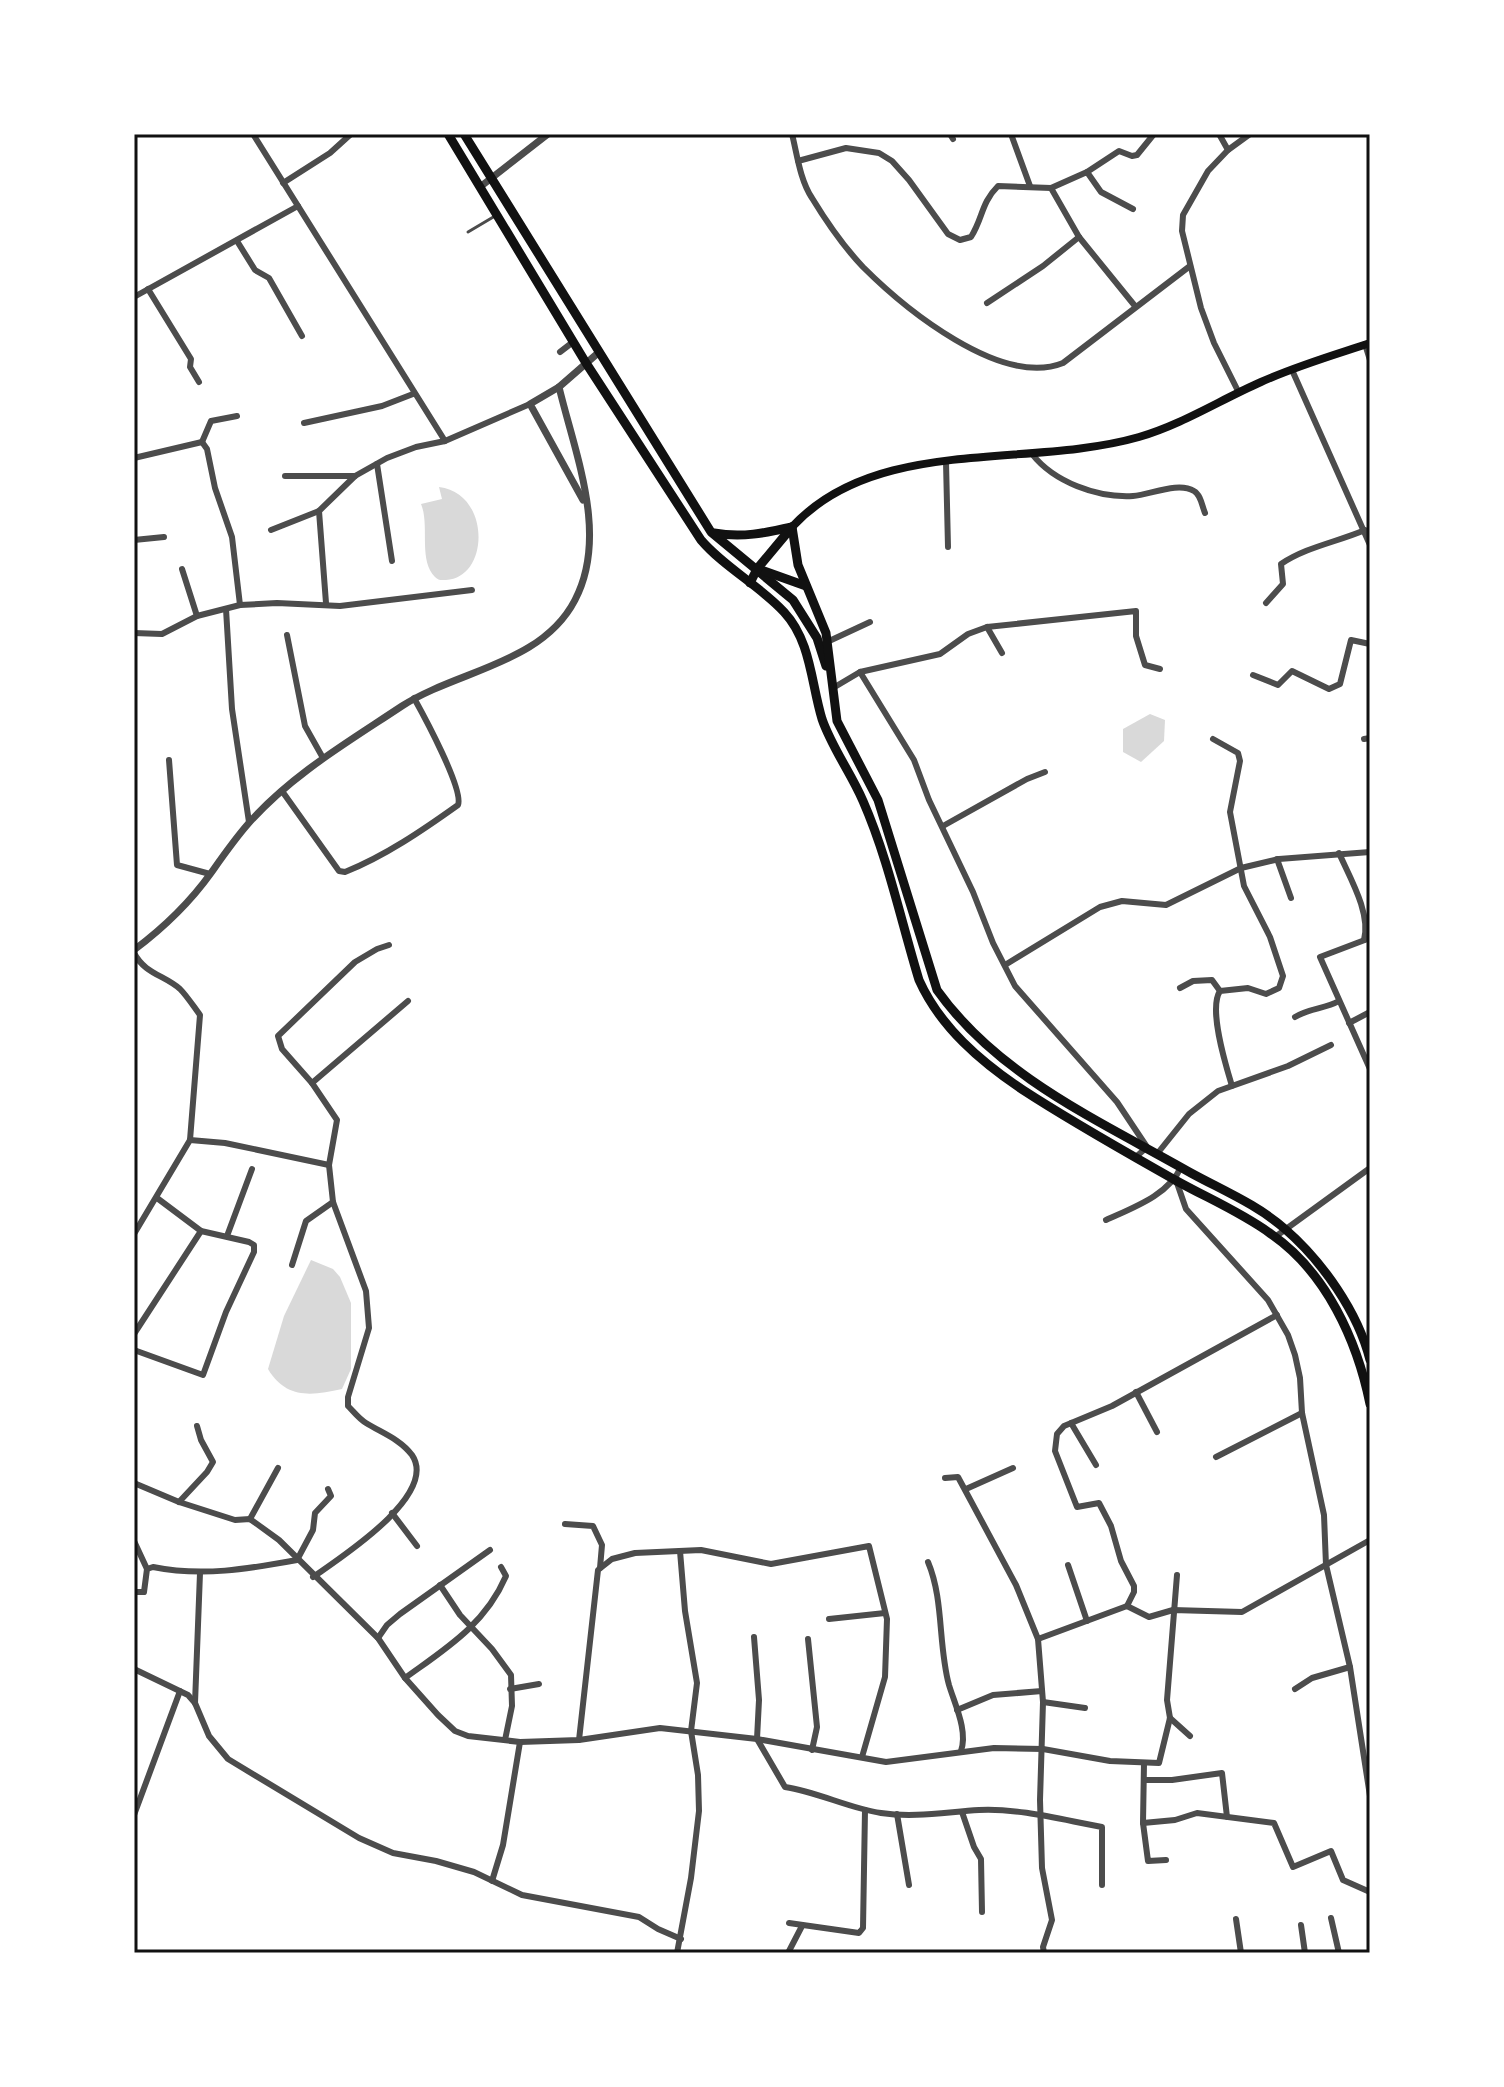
<svg xmlns="http://www.w3.org/2000/svg" width="1504" height="2087" viewBox="0 0 1504 2087" font-family="Quicksand,sans-serif">
	<style>
		.water { fill: #d9d9d9 }
		.lines { fill: none; stroke-linecap: round; stroke-linejoin: round }
		.service { stroke: #4c4c4c; stroke-width: 3 }
		.minor { stroke: #4c4c4c; stroke-width: 6 }
		.tertiary { stroke: #4c4c4c; stroke-width: 7 }
		.secondary { stroke: #111; stroke-width: 8 }
		.primary { stroke: #111; stroke-width: 9 }
		.neatline { fill: none; stroke: #111; stroke-width: 3 }
	</style>
	<rect width="100%" height="100%" fill="#fff"/>
	<g class="water">
		<path d="M439,487C491,493 490,578 446,580C441,580 439,581 435,577C418,560 430,525 421,504L442,499Z"/>
		<polygon points="1150,714 1165,720 1164,741 1141,762 1123,752 1123,729"/>
		<path d="M311,1260L333,1269L340,1277L351,1303V1369L342,1389C311,1396 286,1399 268,1369L284,1316Z"/>
	</g>
	<g class="lines">
		<polyline class="service" points="468,232 495,216"/>
		<g class="minor">
			<polyline points="253,134 445,441"/>
			<path d="M792,134C797,154 800,180 812,198C826,221 844,247 863,267C904,308 1001,388 1063,363L1190,266"/>
			<polyline points="950,134 953,139"/>
			<polyline points="1011,134 1030,186"/>
			<polyline points="1219,134 1228,150"/>
			<path d="M798,161L846,148L879,153L892,161L909,180L948,234L960,240L971,237C983,218 981,203 998,186L1051,188"/>
			<polyline points="1087,172 1119,151 1132,156 1137,155 1154,134"/>
			<polyline points="283,183 330,153 351,134"/>
			<polyline points="1133,209 1101,192 1087,172 1051,188 1079,237 1135,306"/>
			<polyline points="237,241 255,270 269,278 302,336"/>
			<polyline points="148,289 191,359 190,367 199,382"/>
			<polyline points="134,297 298,206"/>
			<polyline points="987,303 1043,266 1079,237"/>
			<polyline points="1365,344 1370,360"/>
			<polyline points="560,352 573,342"/>
			<polyline points="1292,370 1370,545"/>
			<polyline points="1239,393 1214,343 1201,308 1182,231 1183,215 1208,171 1228,150 1250,134"/>
			<polyline points="304,423 382,406 413,394"/>
			<polyline points="202,442 207,449 215,488 232,537 240,605"/>
			<polyline points="202,442 211,421 237,416"/>
			<path d="M1032,454C1054,482 1097,498 1133,496C1150,495 1178,481 1194,491C1201,495 1202,506 1205,513"/>
			<polyline points="134,458 202,442"/>
			<polyline points="946,462 948,547"/>
			<polyline points="377,464 392,561"/>
			<polyline points="285,476 355,476"/>
			<polyline points="271,530 319,511"/>
			<polyline points="134,540 164,537"/>
			<polyline points="182,569 197,616"/>
			<polyline points="326,603 319,511 355,476 387,458 416,447 445,441 530,404"/>
			<path d="M1266,603L1283,584L1281,564C1306,547 1337,542 1365,530"/>
			<polyline points="226,609 232,709 249,822"/>
			<polyline points="987,627 1002,653"/>
			<polyline points="134,633 162,634 197,616 240,605 277,603 340,606 472,590"/>
			<polyline points="287,635 305,726 323,758"/>
			<polyline points="827,642 870,622"/>
			<polyline points="860,672 914,760 929,800 973,892 993,943 1015,986 1117,1102 1147,1147 1137,1156"/>
			<polyline points="1253,675 1278,685 1292,671 1329,689 1340,684 1351,640 1370,644"/>
			<polyline points="833,688 860,672 940,654 968,634 987,627 1136,611 1136,636 1145,665 1160,669"/>
			<path d="M1213,739L1238,753L1240,761L1230,812L1244,886L1270,937L1283,976L1279,988L1266,994L1248,988L1220,991C1208,1009 1226,1066 1232,1086"/>
			<polyline points="1364,739 1370,738"/>
			<polyline points="169,760 177,865 210,874"/>
			<path d="M282,791L339,871L345,872C385,856 423,830 458,805C464,790 424,716 414,698"/>
			<polyline points="943,826 1027,779 1045,772"/>
			<path d="M1339,853C1350,878 1371,913 1364,940"/>
			<polyline points="1277,859 1291,898"/>
			<polyline points="1370,938 1320,957 1370,1069"/>
			<path d="M134,953C145,974 164,975 180,989C187,996 194,1007 200,1015L190,1140L134,1234"/>
			<polyline points="1005,965 1100,907 1122,901 1166,905 1241,868 1279,859 1370,852"/>
			<polyline points="1180,988 1193,981 1212,980 1220,991"/>
			<path d="M1295,1017C1310,1008 1325,1009 1339,1001"/>
			<polyline points="1349,1023 1370,1012"/>
			<polyline points="312,1083 408,1001"/>
			<polyline points="190,1140 225,1143 329,1165"/>
			<polyline points="1157,1154 1189,1114 1218,1091 1288,1066 1331,1045"/>
			<polyline points="1176,1180 1186,1209 1268,1300 1288,1335 1295,1355 1300,1378 1302,1413 1324,1515 1326,1565 1350,1667 1370,1796"/>
			<path d="M1106,1220C1132,1208 1169,1195 1181,1167"/>
			<polyline points="227,1236 252,1169"/>
			<polyline points="1275,1237 1370,1168"/>
			<polyline points="292,1265 306,1221 333,1202"/>
			<polyline points="134,1334 201,1231"/>
			<polyline points="134,1350 203,1375 226,1312 254,1252 254,1245 249,1242 201,1231 157,1198"/>
			<polyline points="1136,1392 1157,1432"/>
			<polyline points="1071,1423 1096,1465"/>
			<polyline points="1216,1457 1302,1413"/>
			<polyline points="945,1478 958,1477 1016,1585 1038,1639 1043,1702 1040,1800 1042,1868 1052,1920 1043,1947 1044,1953"/>
			<polyline points="134,1483 179,1502 235,1520 250,1519 279,1540 378,1638 405,1678 438,1715 455,1731 468,1736 520,1742 579,1740 660,1728 757,1739 886,1762 994,1748 1043,1749 1110,1761 1159,1763 1170,1718 1167,1700 1177,1575"/>
			<polyline points="966,1489 1013,1468"/>
			<polyline points="179,1502 207,1472 213,1462 201,1440 197,1426"/>
			<polyline points="392,1513 417,1546"/>
			<polyline points="250,1519 278,1468"/>
			<polyline points="565,1524 593,1526 602,1545 600,1568"/>
			<polyline points="134,1541 147,1569"/>
			<path d="M928,1562C944,1600 938,1645 949,1685C955,1705 968,1731 961,1751"/>
			<polyline points="1068,1565 1087,1621"/>
			<path d="M313,1577C340,1558 439,1495 412,1455C400,1439 382,1433 366,1423C359,1419 354,1412 348,1406V1397L369,1328L366,1291L333,1202L329,1165L337,1120L312,1083L282,1049L278,1036L355,962L377,949L389,945"/>
			<polyline points="440,1585 460,1615 492,1649 511,1675 512,1706 505,1740"/>
			<path d="M134,1592H144L147,1569L153,1567C202,1577 248,1569 297,1560L313,1530L315,1513L331,1496L328,1489"/>
			<polyline points="1127,1606 1134,1592 1134,1586 1121,1561 1111,1526 1099,1503 1077,1507 1055,1451 1057,1434 1064,1426 1112,1406 1277,1315"/>
			<polyline points="829,1619 885,1613"/>
			<path d="M754,1637L759,1700L757,1739L785,1787C818,1792 848,1808 881,1813C914,1818 946,1812 979,1810C1020,1808 1063,1820 1102,1827V1885"/>
			<polyline points="378,1638 387,1625 400,1614 490,1550"/>
			<polyline points="808,1639 817,1727 812,1750"/>
			<polyline points="1038,1639 1127,1606 1149,1617 1173,1610 1242,1612 1370,1540"/>
			<polyline points="134,1669 188,1695 195,1703 209,1736 228,1759 359,1838 393,1853 436,1861 474,1872 522,1895 639,1917 658,1929 681,1939"/>
			<path d="M405,1678C445,1649 485,1625 506,1576L501,1567"/>
			<polyline points="510,1689 539,1684"/>
			<polyline points="1295,1689 1312,1678 1350,1667"/>
			<polyline points="1043,1702 1085,1708"/>
			<polyline points="195,1703 200,1573"/>
			<polyline points="957,1710 993,1695 1042,1691"/>
			<polyline points="1170,1718 1190,1736"/>
			<polyline points="579,1740 598,1570 612,1559 635,1553 701,1550 771,1564 869,1546 887,1619 885,1677 862,1757"/>
			<polyline points="1144,1763 1143,1823 1148,1861 1166,1860"/>
			<polyline points="1144,1780 1172,1780 1222,1773 1227,1817"/>
			<polyline points="962,1812 974,1847 981,1859 982,1912"/>
			<polyline points="897,1814 909,1885"/>
			<polyline points="134,1815 180,1691"/>
			<polyline points="1143,1823 1175,1820 1197,1813 1274,1823 1293,1867 1331,1851 1343,1880 1370,1892"/>
			<polyline points="492,1881 503,1845 520,1742"/>
			<polyline points="1331,1918 1339,1953"/>
			<polyline points="1236,1919 1241,1953"/>
			<polyline points="789,1923 859,1933 863,1928 865,1810"/>
			<polyline points="1301,1925 1305,1953"/>
			<polyline points="677,1953 691,1878 699,1811 698,1775 691,1731 697,1683 685,1611 680,1551"/>
			<polyline points="788,1953 802,1926"/>
		</g>
		<g class="tertiary">
			<polyline points="480,187 548,134"/>
			<polyline points="583,500 530,404 559,387 598,353"/>
			<path d="M134,950C162,929 191,901 211,873C223,856 234,840 248,824C291,775 348,742 402,706C458,670 542,664 575,600C609,535 575,454 559,387"/>
		</g>
		<path class="secondary" d="M792,527C877,435 1028,469 1139,437C1183,424 1220,400 1261,382C1296,366 1334,355 1370,343"/>
		<g class="primary">
			<path d="M448,134L586,363L701,540C725,568 759,585 784,612C811,641 811,683 822,719C832,748 851,773 863,801C888,858 901,921 919,980C940,1027 981,1062 1023,1090C1072,1122 1124,1151 1175,1180C1207,1198 1241,1212 1271,1234C1326,1272 1357,1340 1370,1404"/>
			<polyline points="464,134 711,532 793,600 817,638 826,666"/>
			<path d="M792,527L798,565L826,633L837,721L878,800L937,990C999,1077 1100,1121 1191,1173C1222,1190 1258,1205 1285,1229C1322,1261 1358,1312 1370,1360"/>
			<path d="M714,533C742,538 765,533 792,527"/>
			<polyline points="764,571 806,586"/>
			<polyline points="750,583 757,569 792,527"/>
		</g>
	</g>
	<rect width="1504" height="2087" fill="none" stroke="#ffffff" stroke-width="272"/>
	<rect x="136" y="136" width="1232" height="1815" class="neatline"/>
</svg>
